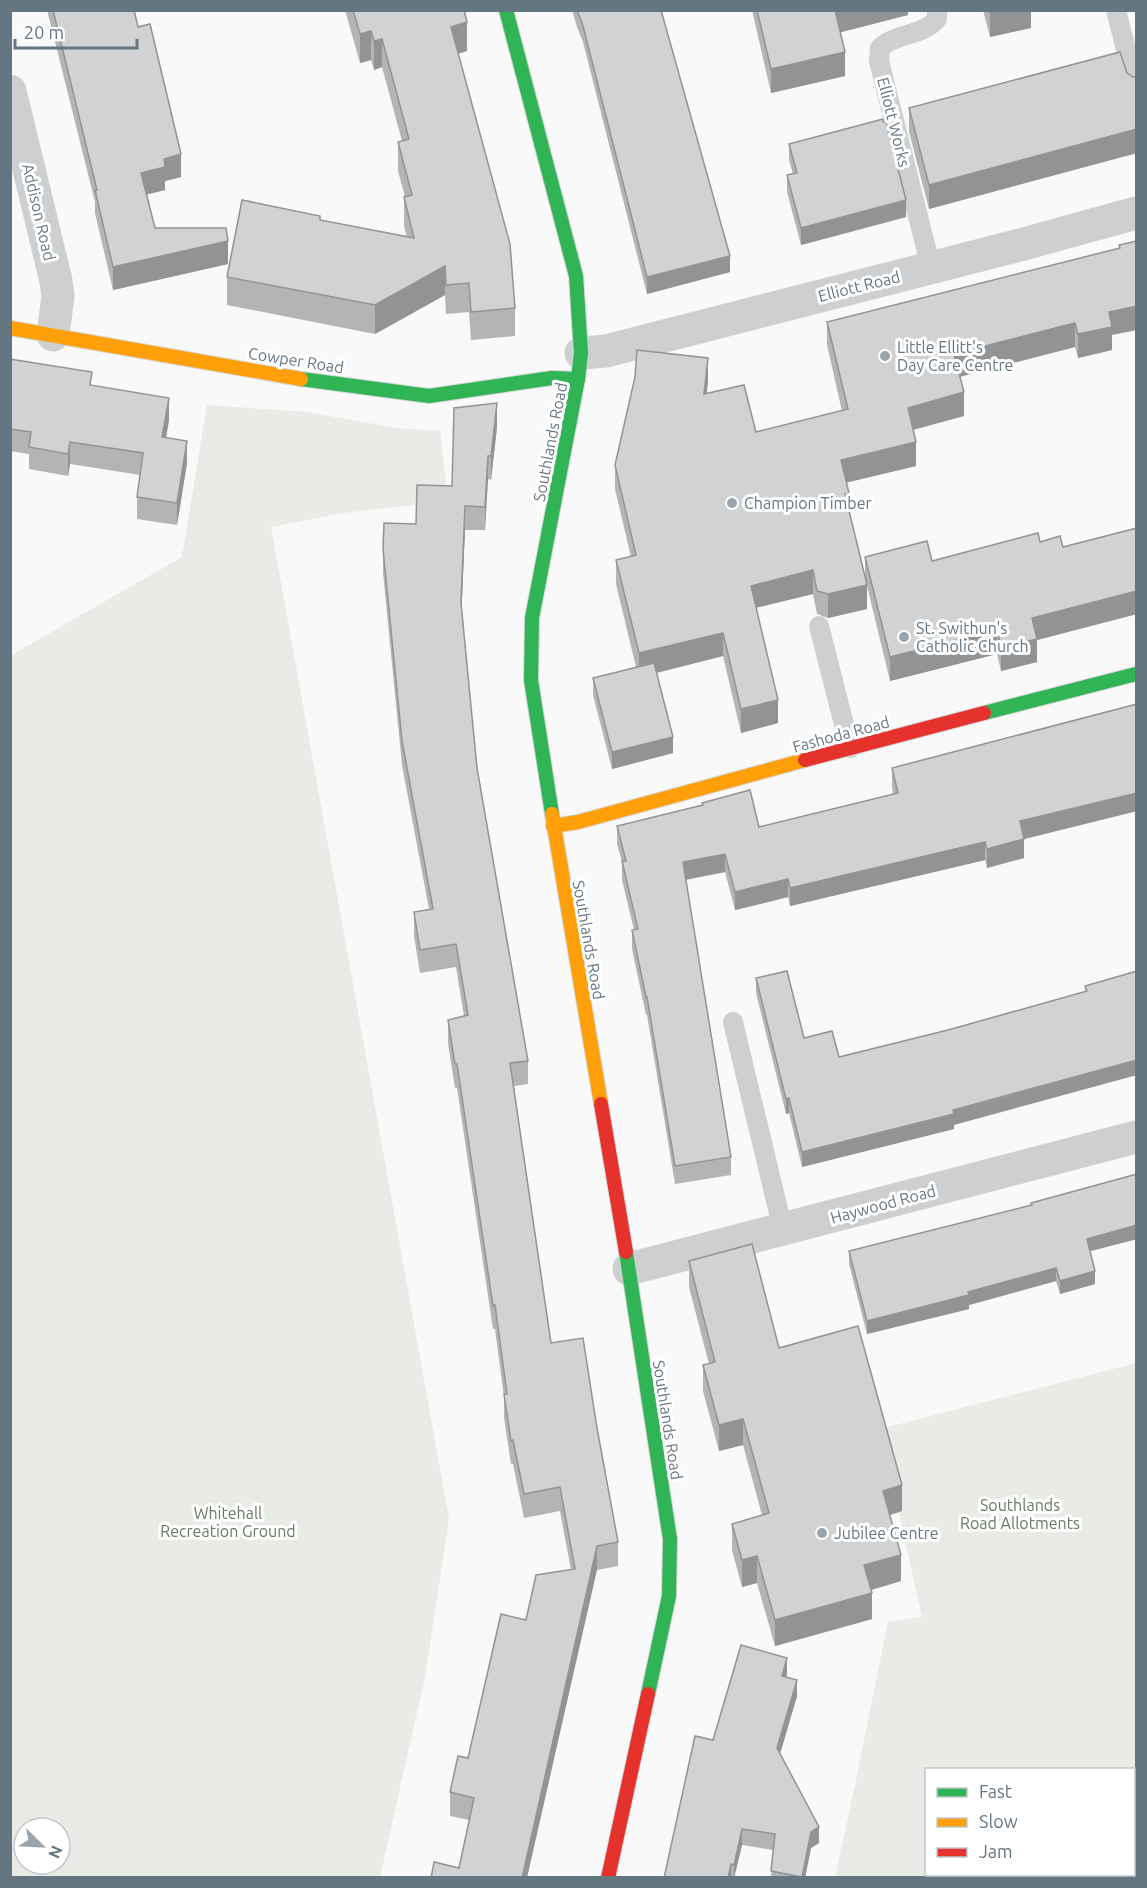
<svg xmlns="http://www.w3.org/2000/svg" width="1147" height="1888" viewBox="0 0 1147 1888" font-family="Ubuntu,sans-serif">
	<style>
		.green { fill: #e8ebe6; fill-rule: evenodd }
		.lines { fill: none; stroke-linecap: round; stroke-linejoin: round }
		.fast-casing { stroke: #d5d6d7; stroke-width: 16 }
		.slow-casing { stroke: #d5d6d7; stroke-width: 16 }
		.jam-casing { stroke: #d5d6d7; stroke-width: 16 }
		.lane { stroke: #cecfd0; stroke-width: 20 }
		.street { stroke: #cecfd0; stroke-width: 33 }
		.fast { stroke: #30b455; stroke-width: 14 }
		.slow { stroke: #ff9f0a; stroke-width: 14 }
		.jam { stroke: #e5322d; stroke-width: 14 }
		.wall { fill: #b3b5b5 }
		.shaded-wall { fill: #929394 }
		.building { fill: #d0d2d3; stroke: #929394; stroke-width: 1.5 }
		.poi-dot { fill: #99a4ac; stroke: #fff; stroke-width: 2 }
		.labels { text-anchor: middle; stroke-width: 6; stroke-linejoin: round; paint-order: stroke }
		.street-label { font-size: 16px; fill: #657683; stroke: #fff }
		.poi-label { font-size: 16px; fill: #657683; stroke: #fff; text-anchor: start }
		.park-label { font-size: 16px; fill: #687a64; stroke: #fff }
	</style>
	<rect width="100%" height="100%" fill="#f9f9f9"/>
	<g class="green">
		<path d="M207,405L307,412L396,428L440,431L448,501L343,513L271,527L449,1519L425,1677L380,1877H11L10,656L182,557ZM24,1828H60V1864H24Z"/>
		<path d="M1136,1363V1877L835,1878L857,1775L888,1622L922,1617L880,1429ZM926,1770H1134V1874H926Z"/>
	</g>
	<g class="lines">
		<defs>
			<g id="fast">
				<polyline points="506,10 576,276 581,353 578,379 532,618 531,680 552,814"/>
				<polyline points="301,379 429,396 552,378 578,379"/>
				<polyline points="984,713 1136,674"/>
				<polyline points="626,1252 670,1539 669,1596 648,1694"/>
			</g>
			<g id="slow">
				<polyline points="10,328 301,379"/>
				<polyline points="552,814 601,1104"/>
				<polyline points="553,826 578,822 805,760"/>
			</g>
			<g id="jam">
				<polyline points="805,760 984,713"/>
				<polyline points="601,1104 626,1252"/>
				<polyline points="608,1878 648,1694"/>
			</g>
		</defs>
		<use href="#fast" class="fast-casing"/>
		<use href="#slow" class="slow-casing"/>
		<use href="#jam" class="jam-casing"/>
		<g class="lane">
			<polyline points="1116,10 1136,89"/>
			<path d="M931,268L879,61L880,48C896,33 923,36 937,19V10"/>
			<polyline points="819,626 850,748"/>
			<polyline points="733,1022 783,1230"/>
		</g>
		<g class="street">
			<polyline points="10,91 56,281 58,296 53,335"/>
			<polyline points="581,353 606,351 1020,245 1136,213"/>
			<polyline points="629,1269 1136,1137"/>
		</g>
		<use href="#fast" class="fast"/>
		<use href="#slow" class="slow"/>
		<use href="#jam" class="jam"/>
	</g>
	<g class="wall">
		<polygon points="47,10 134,10 138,27 181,177 165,181 165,190 147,194 155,228 228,264 113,290 95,213 95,202"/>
		<polygon points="345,10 464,10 467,51 458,53 515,308 515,336 471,340 469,312 446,314 445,295 375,334 227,305 227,277 320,220 407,237 404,226 404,197 405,197 398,171 398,142 402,141 382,67 374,70 371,60 360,63"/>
		<polygon points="572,10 661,10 730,272 647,294 583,42 577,27"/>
		<polygon points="752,10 908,10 908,15 840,32 845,76 771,93"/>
		<polygon points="983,10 1031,10 1031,28 990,37"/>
		<polygon points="1127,73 1133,77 1137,77 1137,153 929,209 909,132 909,108"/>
		<polygon points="883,122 906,217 801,245 787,192 787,175 793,174 789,160 789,144"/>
		<polygon points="1137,241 1112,335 1112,350 1078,358 1075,347 960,377 964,416 913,430 916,466 846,482 849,510 865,579 865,557 932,561 1040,542 1063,547 1137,528 1137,614 1037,640 1037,662 1001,671 997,654 890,681 867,586 867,609 828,618 817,614 813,594 756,608 778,723 741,733 723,656 657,673 673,753 612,769 593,695 593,678 636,667 616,584 616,560 631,557 615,489 615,465 708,382 706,394 756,432 842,411 827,345 827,322 1119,248 1119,245"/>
		<polygon points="10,359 92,386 169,420 166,438 187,463 177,525 137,519 137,497 140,475 70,464 68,476 29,469 29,454 10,451"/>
		<polygon points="497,427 491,480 488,479 485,530 465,530 461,611 477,768 528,1061 528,1084 514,1086 551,1343 597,1428 618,1542 618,1566 597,1570 459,1868 469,1820 450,1816 450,1792 468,1758 526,1620 571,1570 560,1511 524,1518 513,1464 511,1464 504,1418 504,1397 495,1329 493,1329 457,1088 455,1088 448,1044 448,1020 464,1016 456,967 420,973 414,936 414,912 429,909 402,765 383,573 383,549 416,524 452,486"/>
		<polygon points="1137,704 1137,811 1024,839 1024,858 987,868 985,860 790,906 788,897 735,910 725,872 686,880 731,1157 731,1175 675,1184 647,1015 646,1015 632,949 632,930 634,930 622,880 622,862 617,844 617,826 702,806 702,803 759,827 893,794 892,786 892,768"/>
		<polygon points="1137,971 954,1125 954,1129 802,1167 789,1113 786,1114 756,993 756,978 804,1038 839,1057 948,1030 1085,992 1085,986"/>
		<polygon points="1137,1174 1137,1239 1090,1251 1095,1284 1060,1294 1056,1281 969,1305 969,1309 867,1334 849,1264 849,1251 1031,1205"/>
		<polygon points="689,1261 779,1348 902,1511 890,1515 901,1581 871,1590 872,1619 775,1646 757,1583 742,1587 732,1550 732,1524 762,1515 743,1445 719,1451 703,1391 703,1365 709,1364 689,1287"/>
		<polygon points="787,1674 786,1677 797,1696 780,1754 819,1843 811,1848 805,1878 771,1878 773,1850 742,1845 734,1878 664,1878 713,1740"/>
	</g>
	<g class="shaded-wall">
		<polygon points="834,10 908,10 908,15 834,34"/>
		<polygon points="1004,10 1031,10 1031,28 990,37 990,13"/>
		<polygon points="467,22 467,51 451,56 451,27"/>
		<polygon points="371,31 371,60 360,63 360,34"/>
		<polygon points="382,39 382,67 374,70 374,41"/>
		<polygon points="845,52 845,76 771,93 771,69"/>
		<polygon points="1137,129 1137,153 929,209 929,185"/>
		<polygon points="181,154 181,177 165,181 165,190 141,196 141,173 164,159"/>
		<polygon points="906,200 906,217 801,245 801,228"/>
		<polygon points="228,241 228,264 113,290 113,267"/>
		<polygon points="730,256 730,272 647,294 647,277"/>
		<polygon points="445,266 445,295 375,334 375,305"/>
		<polygon points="1137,306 1137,330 1112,335 1112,350 1078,358 1078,334 1109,312"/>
		<polygon points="1075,323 1075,347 954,378 954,354"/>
		<polygon points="708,358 708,382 704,418 704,394"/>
		<polygon points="964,392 964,416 908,431 908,408"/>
		<polygon points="169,398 169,420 162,459 162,437"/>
		<polygon points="497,403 497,427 491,480 491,456"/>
		<polygon points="187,441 187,463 177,525 177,503"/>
		<polygon points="70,442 70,464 68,476 68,454"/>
		<polygon points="916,442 916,466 841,484 841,460"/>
		<polygon points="488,456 488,479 485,530 485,507"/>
		<polygon points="849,493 849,516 845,494"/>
		<polygon points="465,506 465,530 461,626 461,603"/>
		<polygon points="813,570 813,594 751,609 751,586"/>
		<polygon points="867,585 867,609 828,618 828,594"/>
		<polygon points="1137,591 1137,614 1037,640 1037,662 1001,671 1001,647 1032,618"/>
		<polygon points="997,630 997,654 890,681 890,657"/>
		<polygon points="723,633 723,656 639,677 639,653"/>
		<polygon points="778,700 778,723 741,733 741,709"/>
		<polygon points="673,737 673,753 612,769 612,752"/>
		<polygon points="1137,793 1137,811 1020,840 1020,821"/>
		<polygon points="1024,839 1024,858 987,868 987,849"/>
		<polygon points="985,842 985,860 790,906 790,888"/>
		<polygon points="725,854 725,872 683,880 683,862"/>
		<polygon points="788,879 788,897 735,910 735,892"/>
		<polygon points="1137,1060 1137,1075 954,1125 954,1129 802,1167 802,1152"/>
		<polygon points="789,1098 789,1113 786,1114 786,1099"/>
		<polygon points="1137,1225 1137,1239 1087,1252 1087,1239"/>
		<polygon points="1056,1268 1056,1281 969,1305 969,1309 867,1334 867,1321 968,1292"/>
		<polygon points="1095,1271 1095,1284 1060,1294 1060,1281"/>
		<polygon points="743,1419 743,1445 719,1451 719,1425"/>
		<polygon points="902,1485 902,1511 883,1517 883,1491"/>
		<polygon points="597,1546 597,1570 527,1878 522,1878"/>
		<polygon points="901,1555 901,1581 864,1592 864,1565"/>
		<polygon points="757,1556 757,1583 742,1587 742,1560"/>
		<polygon points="872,1593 872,1619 775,1646 775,1620"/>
		<polygon points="787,1658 787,1674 782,1692 782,1676"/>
		<polygon points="797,1680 797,1696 777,1764 777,1748"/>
		<polygon points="819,1827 819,1843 811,1848 805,1878 802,1878 811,1832"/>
		<polygon points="742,1829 742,1845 734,1878 734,1865"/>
		<polygon points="731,1864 731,1878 728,1878"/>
	</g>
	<g class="building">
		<polygon points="53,10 134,10 138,27 150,24 181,154 164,159 165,167 141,173 155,228 226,228 228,241 113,267 95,190 97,190"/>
		<polygon points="353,10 464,10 467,22 451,27 510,244 515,308 471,312 469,283 446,285 445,266 375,305 227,277 242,200 320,216 320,220 414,238 404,197 412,195 398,142 409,139 382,39 374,41 371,31 360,34"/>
		<polygon points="577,10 661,10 730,256 647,277 583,26"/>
		<polygon points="757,10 835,10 845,52 771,69"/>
		<polygon points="989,10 1004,10 990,13"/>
		<polygon points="1120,52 1127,73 1133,77 1137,77 1137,129 929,185 909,108"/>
		<polygon points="883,119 883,122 886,122 906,200 801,228 787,175 797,173 789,144"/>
		<polygon points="1137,241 1137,306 1109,312 1112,327 1078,334 1075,323 954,354 964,392 908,408 916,442 841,460 849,493 845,494 867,585 828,594 817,591 813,570 751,586 778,700 741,709 723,633 639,653 616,560 636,555 615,465 635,377 637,350 708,358 704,394 744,385 756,432 848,409 827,322 1120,248 1119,245"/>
		<polygon points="10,359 92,372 90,385 169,398 162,437 187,441 177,503 137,497 143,453 70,442 68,454 29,447 31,432 10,429"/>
		<polygon points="497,403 491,456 488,456 485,507 465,506 461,603 477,768 528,1061 510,1063 551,1343 583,1338 597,1428 618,1542 597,1546 522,1878 431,1878 434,1862 459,1868 474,1798 450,1792 458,1756 468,1758 501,1614 526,1620 536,1575 575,1569 560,1487 524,1494 513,1440 511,1441 504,1394 507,1394 495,1305 493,1306 457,1064 455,1064 448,1020 468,1015 456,944 420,950 414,912 433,909 402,741 383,549 384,523 416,524 417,485 452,486 454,408"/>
		<polygon points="1137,528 1137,591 1032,618 1037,639 1001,647 997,630 890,657 865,557 927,541 932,561 1038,533 1040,542 1060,536 1063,547"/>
		<polygon points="654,663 673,737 612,752 593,678"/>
		<polygon points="1137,704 1137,793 1020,821 1024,839 987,849 985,842 790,888 788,879 735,892 725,854 683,862 731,1157 675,1166 647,997 646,997 632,930 638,929 622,861 626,861 617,826 703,805 702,803 750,790 759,827 898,793 892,768"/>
		<polygon points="787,971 804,1038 832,1031 839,1057 948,1030 1087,991 1085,986 1137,971 1137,1060 953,1110 954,1114 802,1152 789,1098 786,1099 756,978"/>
		<polygon points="1137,1174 1137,1225 1087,1239 1095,1271 1060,1281 1056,1268 968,1292 969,1295 867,1321 849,1251 1032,1205 1031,1203"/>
		<polygon points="752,1244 779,1348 858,1326 902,1485 883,1491 901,1555 864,1565 872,1593 775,1620 757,1556 742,1560 732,1524 769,1513 743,1419 719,1425 703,1365 715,1362 689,1261"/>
		<polygon points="741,1645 787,1658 782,1676 797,1680 777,1748 819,1827 811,1832 802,1877 771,1871 775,1834 742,1829 734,1865 731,1864 728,1878 664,1878 695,1736 713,1740"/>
	</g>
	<g class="poi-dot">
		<circle cx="885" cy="356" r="6"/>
		<circle cx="732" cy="503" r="6"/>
		<circle cx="904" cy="637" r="6"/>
		<circle cx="822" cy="1533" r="6"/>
	</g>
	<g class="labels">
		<g class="street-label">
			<text transform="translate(894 122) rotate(76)" y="6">Elliott Works</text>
			<text transform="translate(39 212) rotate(77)" y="6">Addison Road</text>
			<text transform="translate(859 286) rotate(-14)" y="6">Elliott Road</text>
			<text transform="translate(296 360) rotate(9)" y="6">Cowper Road</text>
			<text transform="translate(550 442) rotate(-79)" y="6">Southlands Road</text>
			<text transform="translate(841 734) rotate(-15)" y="6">Fashoda Road</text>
			<text transform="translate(589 940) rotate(80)" y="6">Southlands Road</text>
			<text transform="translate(883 1204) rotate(-15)" y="6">Haywood Road</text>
			<text transform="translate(668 1420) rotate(81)" y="6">Southlands Road</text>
		</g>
		<g class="poi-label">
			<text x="897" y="353">Little Ellitt's<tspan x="897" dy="18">Day Care Centre</tspan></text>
			<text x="744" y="509">Champion Timber</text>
			<text x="916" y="634">St. Swithun's<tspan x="916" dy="18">Catholic Church</tspan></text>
			<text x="834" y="1539">Jubilee Centre</text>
		</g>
		<g class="park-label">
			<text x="1020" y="1511">Southlands<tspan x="1020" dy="18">Road Allotments</tspan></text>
			<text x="228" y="1519">Whitehall<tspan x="228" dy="18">Recreation Ground</tspan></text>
		</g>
	</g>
	<rect width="1147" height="1888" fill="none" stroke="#657683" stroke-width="24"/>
	<rect x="925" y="1768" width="210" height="108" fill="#ffffff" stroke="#c1c8cd" stroke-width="1.5"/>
	<rect x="937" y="1788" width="30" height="9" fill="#30b455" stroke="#c1c8cd" stroke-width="1.5"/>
	<text x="979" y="1798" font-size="18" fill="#657683">Fast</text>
	<rect x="937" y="1818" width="30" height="9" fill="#ff9f0a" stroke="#c1c8cd" stroke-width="1.5"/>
	<text x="979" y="1828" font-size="18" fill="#657683">Slow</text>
	<rect x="937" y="1848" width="30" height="9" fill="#e5322d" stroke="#c1c8cd" stroke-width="1.5"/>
	<text x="979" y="1858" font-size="18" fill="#657683">Jam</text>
	<g transform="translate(42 1846) rotate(114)"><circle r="28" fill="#ffffff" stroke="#c1c8cd" stroke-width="1.5"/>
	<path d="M0-4.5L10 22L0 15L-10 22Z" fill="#99a4ac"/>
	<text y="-9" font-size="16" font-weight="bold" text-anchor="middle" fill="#657683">N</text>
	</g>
	<path d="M15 39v9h122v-9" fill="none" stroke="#657683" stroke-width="3"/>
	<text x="24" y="39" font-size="18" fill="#657683" stroke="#ffffff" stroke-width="4.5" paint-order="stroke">20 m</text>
</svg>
